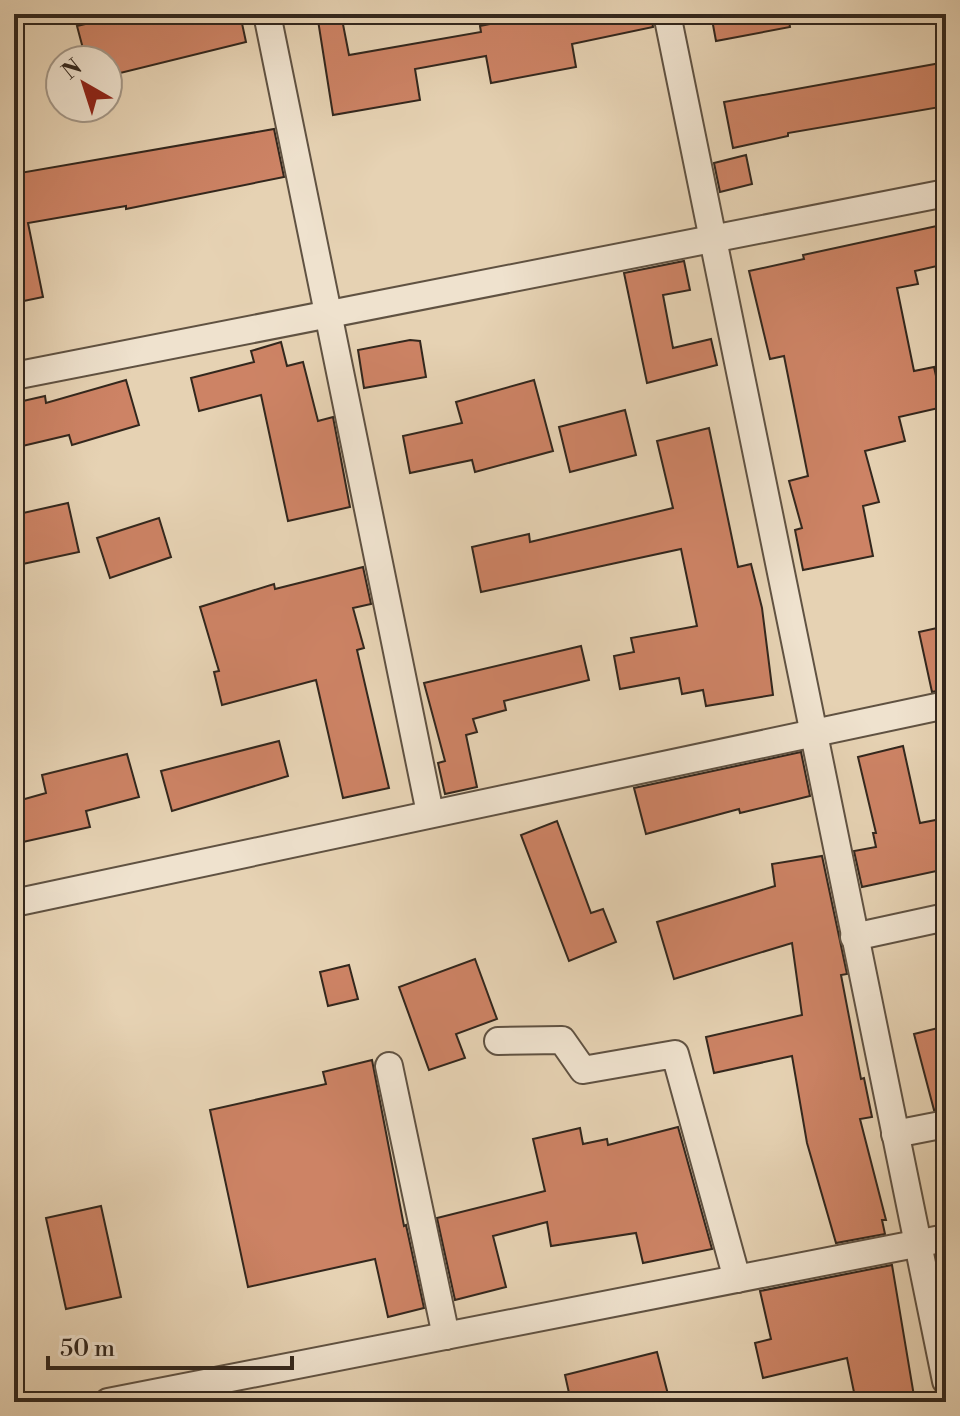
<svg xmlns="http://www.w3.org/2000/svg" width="960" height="1416" viewBox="0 0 960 1416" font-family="'Libre Bodoni',serif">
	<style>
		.building { fill: #cd8365; stroke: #33271d; stroke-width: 2 }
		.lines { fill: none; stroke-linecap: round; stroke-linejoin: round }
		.minor-casing { stroke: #605242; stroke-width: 30 }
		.minor { stroke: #efe2ce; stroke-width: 26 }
	</style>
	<rect width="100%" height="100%" fill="#e6d2b3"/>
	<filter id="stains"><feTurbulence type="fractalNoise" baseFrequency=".0025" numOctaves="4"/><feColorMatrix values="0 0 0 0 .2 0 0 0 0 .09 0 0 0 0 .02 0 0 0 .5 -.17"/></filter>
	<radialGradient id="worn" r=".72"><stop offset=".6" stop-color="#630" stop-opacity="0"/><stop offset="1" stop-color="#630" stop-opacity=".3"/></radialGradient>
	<g class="building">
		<polygon points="127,14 240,14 246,42 108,76 108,60 86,60 77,26"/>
		<polygon points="317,14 341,14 349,55 481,32 480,26 541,14 651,14 653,27 572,44 576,67 491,83 486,56 415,69 420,100 333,115"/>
		<polygon points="711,14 788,14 790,27 716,41"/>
		<polygon points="946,62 946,106 788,133 788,136 733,148 724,102"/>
		<polygon points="274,129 284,177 126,209 126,206 28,223 43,297 14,303 14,174"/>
		<polygon points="746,155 752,184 720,192 714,163"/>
		<polygon points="946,224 946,264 915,271 918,284 897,288 914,371 934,367 943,407 899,417 905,441 865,451 879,502 863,506 873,556 803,570 795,530 802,528 789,481 808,476 784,356 770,359 749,271 804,259 803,255"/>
		<polygon points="684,261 690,290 663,295 673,348 711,339 717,365 647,383 624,273"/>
		<polygon points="410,340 420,341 426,377 364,388 358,350"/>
		<polygon points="281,342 287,366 303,362 318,421 333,417 350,507 288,521 261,395 199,411 191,378 254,362 251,351"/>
		<polygon points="126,380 139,425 72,445 69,435 14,448 14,403 45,396 46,403"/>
		<polygon points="534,380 553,451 475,472 472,460 410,473 403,436 462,423 456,402"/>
		<polygon points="625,410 636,455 570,472 559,427"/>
		<polygon points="709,428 738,567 751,564 762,608 773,695 706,706 703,690 682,694 679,678 620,689 614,656 634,652 631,638 697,626 681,549 481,592 472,547 529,534 530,542 673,508 657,441"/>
		<polygon points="68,503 79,552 18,565 14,515"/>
		<polygon points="159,518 171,557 110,578 97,538"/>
		<polygon points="363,567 371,604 353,608 364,648 357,650 389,788 343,798 316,680 222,705 214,672 219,671 200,607 274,584 275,589"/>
		<polygon points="946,626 946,689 932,692 919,632"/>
		<polygon points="581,646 589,680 504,701 506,710 473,719 477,732 466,735 477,787 445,794 438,763 445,761 424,683"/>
		<polygon points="279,741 288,776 172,811 161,771"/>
		<polygon points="903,746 920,823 946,818 946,869 862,887 854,851 876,847 873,833 876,833 858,757"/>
		<polygon points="801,752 810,796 740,813 739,809 646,834 634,788"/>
		<polygon points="127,754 139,797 86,811 90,827 14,844 14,802 46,793 42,775"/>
		<polygon points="557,821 591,913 603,909 616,942 569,961 521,835"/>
		<polygon points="822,856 847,974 841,975 861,1079 864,1078 872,1117 860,1119 886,1220 882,1220 885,1234 836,1243 807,1143 792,1056 714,1073 706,1037 802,1015 792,943 674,979 657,922 775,886 772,864"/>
		<polygon points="475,959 497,1019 456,1034 465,1058 429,1070 399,987"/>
		<polygon points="349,965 358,999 328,1006 320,972"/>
		<polygon points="946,1026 946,1108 934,1110 914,1034"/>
		<polygon points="372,1060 404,1226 406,1225 424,1308 388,1317 375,1259 248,1287 210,1110 326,1084 323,1072"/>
		<polygon points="678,1127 712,1249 643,1263 636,1233 551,1246 547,1222 493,1236 506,1287 455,1300 437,1218 545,1191 533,1139 580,1128 583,1144 607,1139 608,1145"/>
		<polygon points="101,1206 121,1297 66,1309 46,1218"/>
		<polygon points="892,1265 915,1402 856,1402 847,1358 763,1378 755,1343 771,1339 760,1291"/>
		<polygon points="657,1352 670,1402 571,1402 565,1375"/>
	</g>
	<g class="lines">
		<defs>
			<g id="minor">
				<polyline points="267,14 430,813"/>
				<polyline points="667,14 946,1381"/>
				<polyline points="14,376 946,193"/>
				<polyline points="14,903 946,705"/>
				<polyline points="854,937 946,917"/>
				<polyline points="498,1041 562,1040 583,1070 675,1054 737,1279"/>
				<polyline points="389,1066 446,1336"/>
				<polyline points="895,1134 946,1124"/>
				<polyline points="108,1402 946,1238"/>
			</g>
		</defs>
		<use href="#minor" class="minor-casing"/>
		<use href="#minor" class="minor"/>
	</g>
	<rect width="960" height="1416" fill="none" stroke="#e6d2b3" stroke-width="48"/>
	<rect x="16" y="16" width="928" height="1384" fill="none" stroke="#33271d" stroke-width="4"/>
	<rect x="24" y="24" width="912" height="1368" fill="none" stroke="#33271d" stroke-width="2"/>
	<g transform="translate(84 84) rotate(321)"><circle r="38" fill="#efe2ce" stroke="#a49787" stroke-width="2"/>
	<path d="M0-6L14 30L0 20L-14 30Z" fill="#8f2418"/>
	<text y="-12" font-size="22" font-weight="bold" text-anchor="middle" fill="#33271d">N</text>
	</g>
	<path d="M48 1356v12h244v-12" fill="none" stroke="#33271d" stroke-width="4"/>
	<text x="60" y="1356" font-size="24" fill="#33271d" stroke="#efe2ce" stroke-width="6" paint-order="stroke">50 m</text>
	<rect width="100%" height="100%" filter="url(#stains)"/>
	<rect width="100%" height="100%" fill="url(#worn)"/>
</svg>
